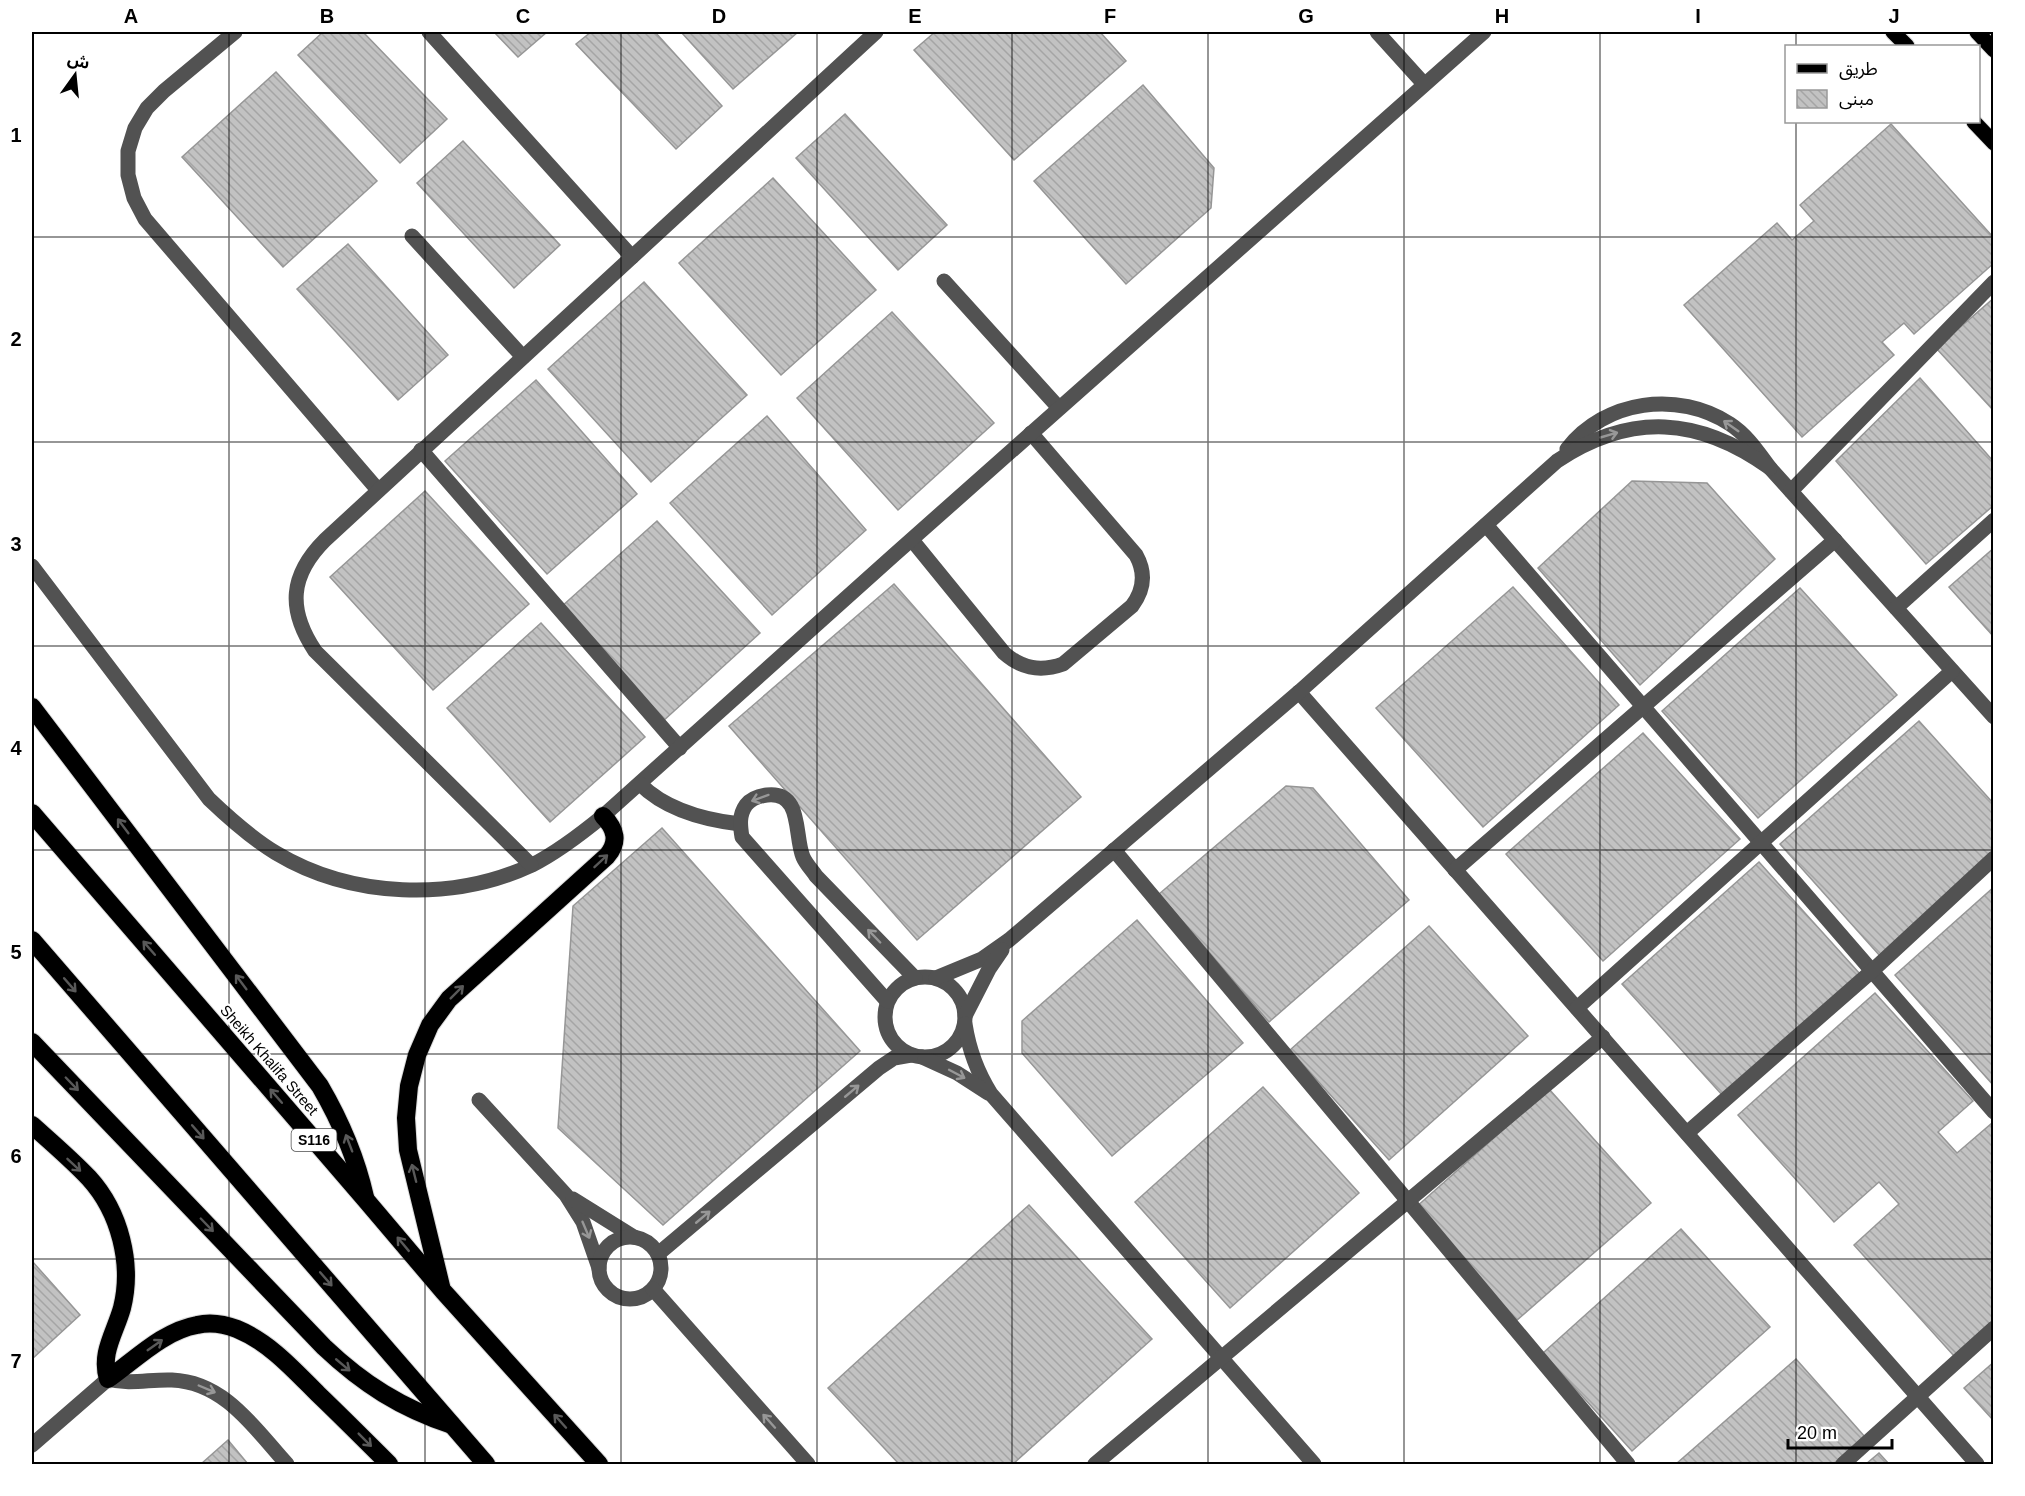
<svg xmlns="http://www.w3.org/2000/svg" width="2025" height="1496" viewBox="0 0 2025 1496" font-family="Helvetica,'Noto Sans Arabic',sans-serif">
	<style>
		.building { fill: url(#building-back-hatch); stroke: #969696; stroke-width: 1.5 }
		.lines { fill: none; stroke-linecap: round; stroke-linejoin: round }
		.major-casing { stroke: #dbdbdb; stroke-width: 17 }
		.highway-casing { stroke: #dbdbdb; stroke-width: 20 }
		.minor { stroke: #525252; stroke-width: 15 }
		.major { stroke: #000; stroke-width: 15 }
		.highway { stroke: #000; stroke-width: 18 }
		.oneway { stroke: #979797 }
		.oneway2 { stroke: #595959 }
		.grid { fill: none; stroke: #000; stroke-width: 1.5; stroke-opacity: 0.55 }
		.labels { text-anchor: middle; stroke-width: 4.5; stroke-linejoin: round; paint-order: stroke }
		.shield { fill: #fff; stroke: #4c4c4c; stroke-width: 1.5 }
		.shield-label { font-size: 14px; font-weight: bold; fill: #000 }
		.street-label { font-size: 15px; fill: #000; stroke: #fff }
		.neatline { fill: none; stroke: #000; stroke-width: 2 }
		.grid-label { font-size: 20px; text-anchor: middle; font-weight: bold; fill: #000 }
	</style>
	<defs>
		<pattern id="building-back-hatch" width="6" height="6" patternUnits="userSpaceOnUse" patternTransform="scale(1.5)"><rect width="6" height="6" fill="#c2c2c2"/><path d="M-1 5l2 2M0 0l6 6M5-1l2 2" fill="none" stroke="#a5a5a5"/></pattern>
	</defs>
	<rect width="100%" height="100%" fill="#fff"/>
	<g class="building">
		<polygon points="323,32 363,32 447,119 400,163 298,55"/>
		<polygon points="494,32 547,32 518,57"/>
		<polygon points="591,32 655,32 722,106 676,149 576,44"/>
		<polygon points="681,32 798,32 733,89"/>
		<polygon points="935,32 1100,32 1126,61 1014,160 914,50"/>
		<polygon points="276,72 377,181 283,267 182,157"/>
		<polygon points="1143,85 1214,168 1211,208 1126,284 1034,181"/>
		<polygon points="845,114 947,225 898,270 796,158"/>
		<polygon points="1891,124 1994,238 1994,263 1914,334 1904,323 1882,342 1894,355 1802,437 1684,305 1777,223 1792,240 1814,221 1800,205"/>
		<polygon points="463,141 560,245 514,288 417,183"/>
		<polygon points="773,178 876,290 781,375 679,263"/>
		<polygon points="348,244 448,355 398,400 297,289"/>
		<polygon points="644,282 747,395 651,482 548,369"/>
		<polygon points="1994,298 1994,411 1936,348"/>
		<polygon points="892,312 994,423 898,510 797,398"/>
		<polygon points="1920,378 1994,462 1994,505 1926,564 1836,461"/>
		<polygon points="536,380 637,494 547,574 445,461"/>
		<polygon points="767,416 866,530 772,615 670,503"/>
		<polygon points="1632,481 1707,483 1775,559 1640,685 1538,568"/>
		<polygon points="425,491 529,604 433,690 330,577"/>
		<polygon points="657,521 760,633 662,722 561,607"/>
		<polygon points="1994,548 1994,637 1949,587"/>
		<polygon points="894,584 1081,797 917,940 729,726"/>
		<polygon points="1513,587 1619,705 1483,827 1376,708"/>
		<polygon points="1800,588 1897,695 1758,818 1662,711"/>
		<polygon points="541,623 645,737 550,822 447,708"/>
		<polygon points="1919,721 1994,804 1994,856 1880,956 1780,844"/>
		<polygon points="1643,733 1740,839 1603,961 1506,854"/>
		<polygon points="1286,786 1313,788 1409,900 1269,1022 1159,894"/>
		<polygon points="662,828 860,1051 663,1225 558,1128 573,906"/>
		<polygon points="1759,862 1860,974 1723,1096 1622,984"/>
		<polygon points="1994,887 1994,1086 1895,975"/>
		<polygon points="1137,920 1243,1043 1112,1156 1022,1053 1022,1021"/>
		<polygon points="1429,926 1528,1036 1389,1160 1290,1050"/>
		<polygon points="1875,993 1973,1101 1938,1132 1957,1153 1992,1123 1994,1125 1994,1321 1954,1356 1854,1245 1899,1204 1879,1182 1834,1222 1738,1115"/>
		<polygon points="1263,1087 1359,1193 1230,1308 1135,1202"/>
		<polygon points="1549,1089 1651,1203 1516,1321 1415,1208"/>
		<polygon points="1029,1205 1152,1339 1013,1464 899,1464 828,1388"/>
		<polygon points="1681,1229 1770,1327 1632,1451 1543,1353"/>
		<polygon points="32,1261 80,1315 32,1359"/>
		<polygon points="1796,1359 1865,1437 1833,1464 1676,1464"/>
		<polygon points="1994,1362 1994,1421 1964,1388"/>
		<polygon points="228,1440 248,1464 201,1464"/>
		<polygon points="1879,1453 1889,1464 1866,1464"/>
	</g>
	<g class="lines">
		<defs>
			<g id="major">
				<polyline points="1893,32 1907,46"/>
				<polyline points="1977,32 1994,50"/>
				<polyline points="1974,122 1994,143"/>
			</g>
			<g id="highway">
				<path d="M32,707L320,1086C341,1122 356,1157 365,1197"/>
				<polyline points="32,813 365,1199 443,1291 599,1464"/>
				<polyline points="32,940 486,1464"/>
				<path d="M32,1042L324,1347C363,1384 401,1408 452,1425"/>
				<path d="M32,1125C51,1142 71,1159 89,1178C120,1212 133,1264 122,1308C115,1333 100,1353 108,1379C135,1360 163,1331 197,1325C210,1322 224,1324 237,1329C269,1342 294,1370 318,1394C342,1417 366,1441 389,1464"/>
				<path d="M441,1286L408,1150L406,1118L409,1086L417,1055L430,1025L449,999L607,856C619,842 616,829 603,816"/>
			</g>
		</defs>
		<use href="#major" class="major-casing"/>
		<use href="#highway" class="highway-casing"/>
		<g class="minor">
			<polyline points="235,32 164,91 147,108 135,128 128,151 128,175 134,198 145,219 378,490"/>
			<polyline points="429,32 632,257"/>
			<polyline points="1377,32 1424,84"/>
			<polyline points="412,236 523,357"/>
			<polyline points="944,281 1059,408"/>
			<path d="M1567,449C1605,400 1678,390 1730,424C1747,435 1758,452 1770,468L1994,717"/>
			<polyline points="421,450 680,748"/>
			<polyline points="1791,491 1994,282"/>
			<polyline points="1486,525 1994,1112"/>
			<path d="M912,540L1004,653C1022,669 1041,672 1063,664L1132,606C1144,590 1146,573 1136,555L1031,433"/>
			<path d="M32,566L209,799C230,819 251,838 276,853C351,898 453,902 532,865C558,852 581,834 603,816L894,555L1484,32"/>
			<polyline points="1896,608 1994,520"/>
			<polyline points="1299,692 1977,1464"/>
			<path d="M640,784C665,809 705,820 740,824"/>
			<polyline points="1114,850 1628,1464"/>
			<path d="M531,865L315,651C287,609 290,575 325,540L876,32"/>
			<polyline points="1455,870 1835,540"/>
			<circle cx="925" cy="1017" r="40"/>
			<path d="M936,978L982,959L1009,940L1299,692L1557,461C1631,412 1699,417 1770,468"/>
			<path d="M887,1001L742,837C740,825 739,815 746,805C751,799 759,796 767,795C803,791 794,836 803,857C806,864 812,870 816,876L915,978"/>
			<polyline points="1577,1008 1952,671"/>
			<polyline points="965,1016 989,969 1002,950"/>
			<path d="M965,1024C969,1050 977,1072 991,1094L1314,1464"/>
			<polyline points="922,1057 957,1073 988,1093"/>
			<polyline points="479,1100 566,1195 583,1222 599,1268"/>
			<polyline points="1687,1133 1872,971 1994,858"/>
			<polyline points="573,1199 634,1237"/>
			<circle cx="630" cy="1268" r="31"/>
			<polyline points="658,1254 879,1068 894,1058 911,1055"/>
			<polyline points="653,1289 808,1464"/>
			<path d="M32,1445L108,1379C130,1385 150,1379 172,1380C225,1382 255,1429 287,1464"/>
			<polyline points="1095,1464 1603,1037"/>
			<polyline points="1843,1464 1994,1328"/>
		</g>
		<use href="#major" class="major"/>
		<use href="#highway" class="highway"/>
	</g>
	<defs><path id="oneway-shaft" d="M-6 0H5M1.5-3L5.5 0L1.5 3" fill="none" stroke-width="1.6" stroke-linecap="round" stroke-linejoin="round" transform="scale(1.5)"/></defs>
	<g class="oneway">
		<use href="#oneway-shaft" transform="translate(1731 426) rotate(-145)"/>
		<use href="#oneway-shaft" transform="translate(1609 435) rotate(-16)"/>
		<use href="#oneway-shaft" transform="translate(760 798) rotate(160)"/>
		<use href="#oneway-shaft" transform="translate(874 936) rotate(-134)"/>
		<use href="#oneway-shaft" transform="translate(957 1074) rotate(28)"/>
		<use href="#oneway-shaft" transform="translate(852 1091) rotate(-40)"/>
		<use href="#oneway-shaft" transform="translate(703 1217) rotate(-40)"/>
		<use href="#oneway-shaft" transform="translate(586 1230) rotate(67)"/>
		<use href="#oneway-shaft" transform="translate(207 1389) rotate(23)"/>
		<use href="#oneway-shaft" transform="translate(769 1421) rotate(-132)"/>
	</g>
	<g class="oneway2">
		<use href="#oneway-shaft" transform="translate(123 826) rotate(-127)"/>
		<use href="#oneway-shaft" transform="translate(601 861) rotate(-43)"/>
		<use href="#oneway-shaft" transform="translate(149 948) rotate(-131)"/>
		<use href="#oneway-shaft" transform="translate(241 982) rotate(-127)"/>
		<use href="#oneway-shaft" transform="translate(70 985) rotate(49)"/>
		<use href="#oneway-shaft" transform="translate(457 992) rotate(-45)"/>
		<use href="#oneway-shaft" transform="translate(72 1084) rotate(46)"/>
		<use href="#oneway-shaft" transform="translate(276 1096) rotate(-131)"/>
		<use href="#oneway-shaft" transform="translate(198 1132) rotate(49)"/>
		<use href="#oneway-shaft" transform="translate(349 1143) rotate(-111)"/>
		<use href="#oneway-shaft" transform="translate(74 1165) rotate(43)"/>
		<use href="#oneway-shaft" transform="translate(414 1173) rotate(-104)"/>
		<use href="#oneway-shaft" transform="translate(207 1225) rotate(46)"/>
		<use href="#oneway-shaft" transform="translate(403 1244) rotate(-130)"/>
		<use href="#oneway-shaft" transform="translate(326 1279) rotate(49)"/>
		<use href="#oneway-shaft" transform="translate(155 1345) rotate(-35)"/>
		<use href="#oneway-shaft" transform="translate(343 1365) rotate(40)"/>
		<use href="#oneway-shaft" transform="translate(560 1421) rotate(-132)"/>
		<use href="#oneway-shaft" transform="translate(365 1440) rotate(45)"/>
	</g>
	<path class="grid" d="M229,32V1464M425,32V1464M621,32V1464M817,32V1464M1012,32V1464M1208,32V1464M1404,32V1464M1600,32V1464M1796,32V46M1796,122V1464M32,237H1994M32,442H1994M32,646H1994M32,850H1994M32,1054H1994M32,1259H1994"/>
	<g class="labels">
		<rect class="shield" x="291.5" y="1129" width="45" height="22" rx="4.5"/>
		<g class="shield-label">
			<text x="314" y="1145">S116</text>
		</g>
		<g class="street-label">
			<text transform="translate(269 1060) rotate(49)" y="5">Sheikh Khalifa Street</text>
		</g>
	</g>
	<rect width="2025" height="1496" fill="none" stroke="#ffffff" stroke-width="66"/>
	<rect x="1785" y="45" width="195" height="78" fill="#ffffff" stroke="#999999" stroke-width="1.5"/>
	<rect x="1797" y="64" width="30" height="9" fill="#000000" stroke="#999999" stroke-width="1.5"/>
	<text x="1839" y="75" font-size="18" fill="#000000">طريق</text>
	<rect x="1797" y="90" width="30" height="18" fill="url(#building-back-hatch)" stroke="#999999" stroke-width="1.5"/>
	<text x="1839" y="105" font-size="18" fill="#000000">مبنى</text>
	<g transform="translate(75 75) rotate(15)" stroke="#ffffff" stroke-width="4.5" paint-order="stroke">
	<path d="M0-4.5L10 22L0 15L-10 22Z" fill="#000000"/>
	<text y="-9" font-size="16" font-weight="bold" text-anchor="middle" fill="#000000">ش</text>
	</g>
	<path d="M1788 1439v9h104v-9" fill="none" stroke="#000000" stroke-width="3"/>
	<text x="1797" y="1439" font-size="18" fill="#000000" stroke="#ffffff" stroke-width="4.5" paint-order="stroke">20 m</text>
	<rect x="33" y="33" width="1959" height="1430" class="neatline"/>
	<g class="grid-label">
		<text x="131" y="23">A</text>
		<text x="327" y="23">B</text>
		<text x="523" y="23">C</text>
		<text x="719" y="23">D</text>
		<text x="915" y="23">E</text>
		<text x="1110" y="23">F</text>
		<text x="1306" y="23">G</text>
		<text x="1502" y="23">H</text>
		<text x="1698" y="23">I</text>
		<text x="1894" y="23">J</text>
		<text x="16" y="142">1</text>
		<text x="16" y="346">2</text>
		<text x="16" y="551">3</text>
		<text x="16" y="755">4</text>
		<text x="16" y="959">5</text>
		<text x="16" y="1163">6</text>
		<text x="16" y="1368">7</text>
	</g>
</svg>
